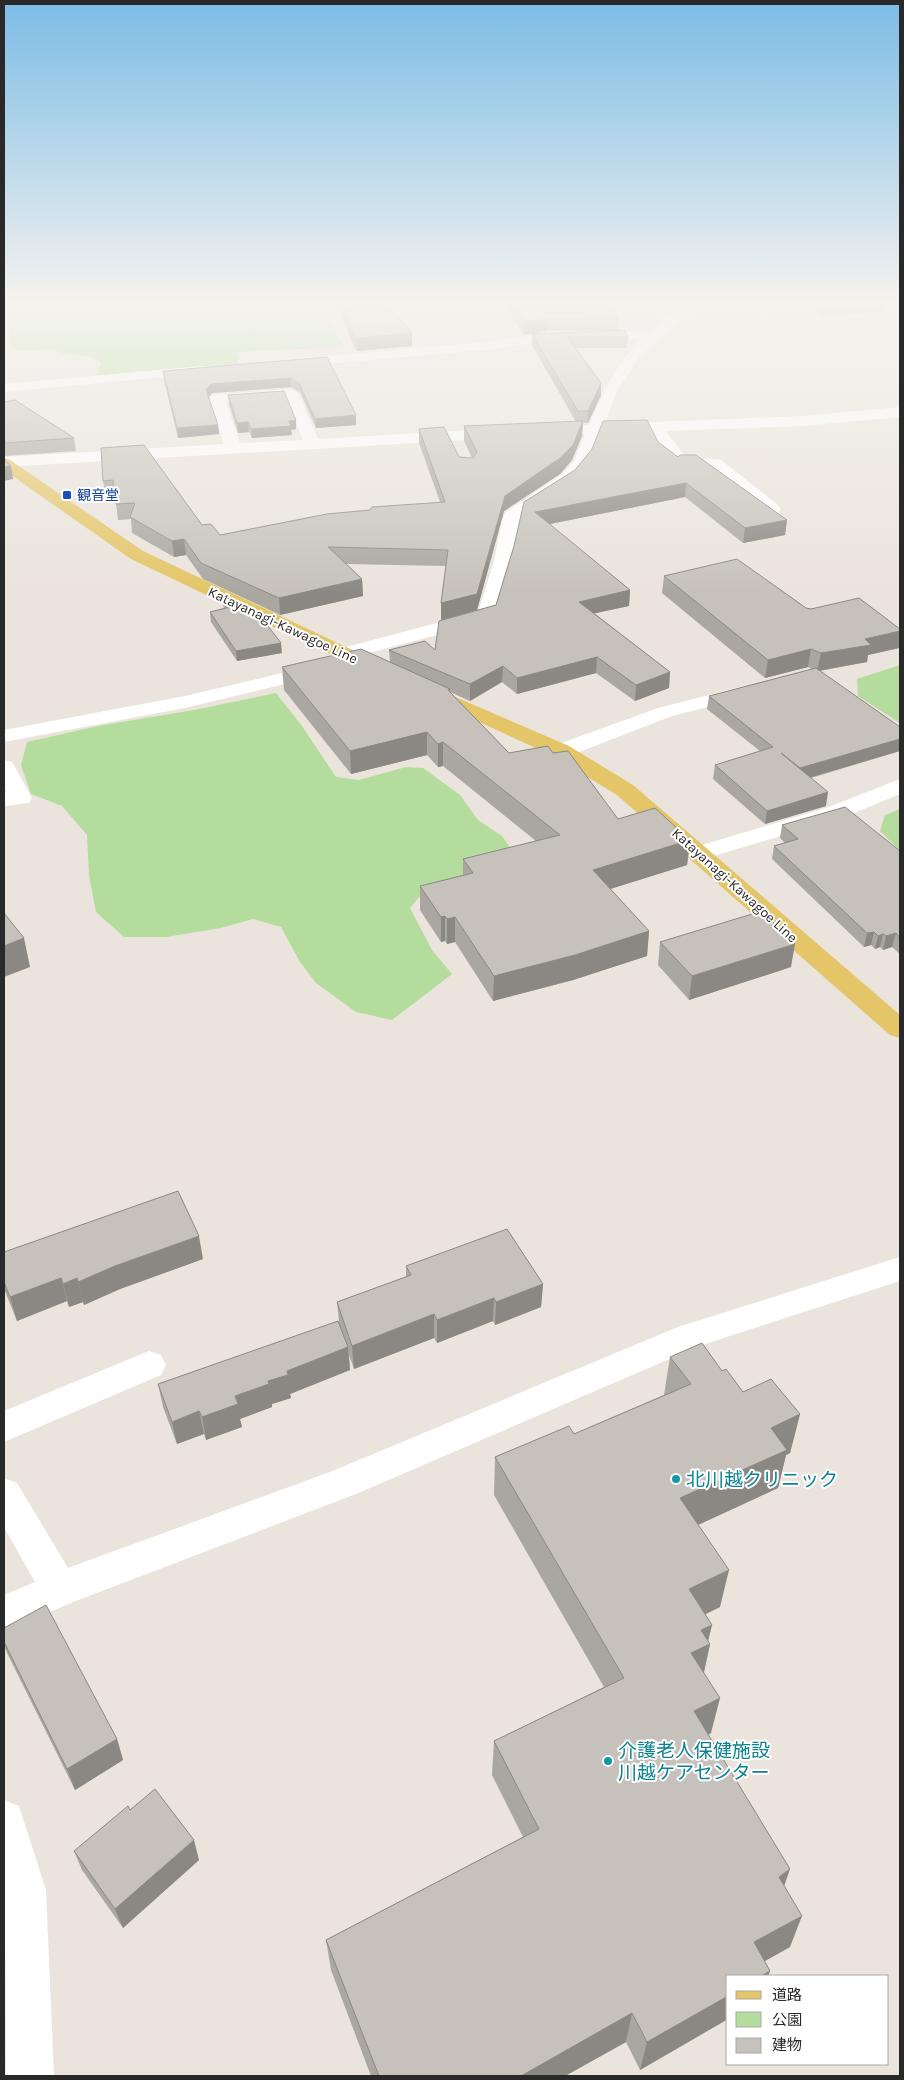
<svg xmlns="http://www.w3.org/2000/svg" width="904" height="2080" viewBox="0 0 904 2080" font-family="Karla,'Noto Sans JP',sans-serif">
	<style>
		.green { fill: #b4dd9d }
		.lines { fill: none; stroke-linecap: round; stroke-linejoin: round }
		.minor { fill: #fff; fill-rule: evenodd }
		.major { fill: #e4c567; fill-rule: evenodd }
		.wall { fill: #aaa7a1 }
		.shaded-wall { fill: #8b8883 }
		.building { fill: #c6c2bb; stroke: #8b8883 }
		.transit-dot { fill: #1a4fb4; stroke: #fff; stroke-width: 2 }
		.culture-dot { fill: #0f9aa8; stroke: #fff; stroke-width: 2 }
		.labels { text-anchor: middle; stroke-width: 4; stroke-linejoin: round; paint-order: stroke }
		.far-transit-label { font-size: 14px; fill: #164399; stroke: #fff; text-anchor: start }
		.far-street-label { font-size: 14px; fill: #292929; stroke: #fff }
		.near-culture-label { font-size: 19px; fill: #0d838f; stroke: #fff; text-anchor: start }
	</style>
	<rect width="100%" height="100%" fill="#eae4dc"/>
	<g class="green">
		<path d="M7,304H492L502,314L426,321L406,311L371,309L324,313L344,347L237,352L239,364L97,376L101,363C87,349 69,360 53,349L21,351L10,347Z"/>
		<polygon points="900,665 900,723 858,696 857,679"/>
		<polygon points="276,693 302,726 336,777 359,780 406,767 423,768 460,795 478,820 502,836 517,857 420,896 410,908 432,950 452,974 392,1020 356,1012 316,983 300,962 281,927 253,919 221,928 166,937 124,937 96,912 89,875 87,835 62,806 31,794 21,765 27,742 98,726 194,710"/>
		<polygon points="900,809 900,851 880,831 885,815"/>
	</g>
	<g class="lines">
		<g class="minor">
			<path d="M680,304H759L752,308L686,313L638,359L616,393L605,424L803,416L900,407V417L803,426L666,431L687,459H720L778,505L781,509L778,513H766L710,467H677L650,432L601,434L590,462L573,483L522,515L512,561L494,620L342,660L335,658L332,654L335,650L478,612L494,561L502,520L506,512L561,475L574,461L585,434L545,436L537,431L545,426L589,425C602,393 617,363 642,339L547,341L495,349L292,367L285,363L287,360L495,341L547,333L651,331Z"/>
			<polygon points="201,366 206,367 208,370 206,373 4,392 4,384"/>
			<path d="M291,389L298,393L318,439L502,428L510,433L502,438L4,467V457L224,444L209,398L212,395ZM286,398L303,440L240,443L226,402Z"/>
			<polygon points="320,664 327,666 330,670 327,674 185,708 4,742 4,730 185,696"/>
			<polygon points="744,686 751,688 754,692 751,696 672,716 569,756 561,758 553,756 550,751 553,746 658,708"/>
			<polygon points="4,760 12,762 15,767 32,798 29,803 4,806 4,792 6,792 4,787"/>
			<polygon points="900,779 900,794 842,818 700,860 692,858 688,853 692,848 826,808"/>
			<polygon points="900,1257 900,1281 702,1345 356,1494 73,1602 4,1632 4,1595 35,1582 4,1527 4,1478 17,1483 68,1568 330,1472 678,1327"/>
			<polygon points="149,1351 161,1355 166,1365 161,1375 4,1442 4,1411"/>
			<polygon points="4,1800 19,1806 46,1890 54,2076 6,2076"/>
		</g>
		<g class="major">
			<polygon points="4,458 10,460 143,551 384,665 387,669 384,673 377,675 370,673 131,559 4,470"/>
			<polygon points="432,687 569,746 633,785 900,1015 900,1038 890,1035 617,795 553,756 425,697 422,693 425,689"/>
		</g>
	</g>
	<g class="wall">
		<polygon points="342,304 386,304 412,333 412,346 357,351 351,341 342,314"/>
		<polygon points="505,304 612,304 619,318 618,330 547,331 524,335 505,306"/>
		<polygon points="809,304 886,304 885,312 823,316"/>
		<polygon points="532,334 628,337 627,348 575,348 601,395 588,423 583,423 582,436 572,460 560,474 504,511 477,610 441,620 441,603 446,566 346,564 362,579 363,596 280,615 203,579 186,555 174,557 132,533 131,519 118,520 115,495 106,496 103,481 101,448 202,525 220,535 370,510 440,502 419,443 419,429 459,457 472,458 464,441 464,426 576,422 532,345"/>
		<polygon points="327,357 356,425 316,428 300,392 291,387 212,393 209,397 218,425 219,434 178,438 164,380 163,371"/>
		<polygon points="228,395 296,429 291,430 292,435 252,438 249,432 238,433 229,404"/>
		<polygon points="4,402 74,438 76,451 4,456"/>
		<polygon points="658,442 678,457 787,520 785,535 743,543 685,497 549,524 630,590 629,606 594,613 670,672 669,688 635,701 596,673 517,694 502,682 470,701 450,692 509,753 553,753 618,819 690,840 687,865 610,889 649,931 647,956 573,980 493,1001 455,942 447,944 445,941 441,942 420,910 420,886 463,875 463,859 536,841 443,766 438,767 427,755 351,774 284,690 282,667 390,662 389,650 435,650 496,605 514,546"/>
		<polygon points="664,576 806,608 899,648 868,655 867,662 820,671 900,751 811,778 826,806 765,824 713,779 715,765 760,751 707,709 709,696 812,669 808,667 765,678 662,593"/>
		<polygon points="222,596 282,653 237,661 211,622 210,612 224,608 223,606"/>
		<polygon points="782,825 900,851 900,954 892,947 883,950 880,947 875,949 871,945 864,947 772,859 774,846 785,843 780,838"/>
		<polygon points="660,942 791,967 689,1000 658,965"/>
		<polygon points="4,1252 203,1259 120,1289 84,1305 83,1302 69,1307 67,1301 17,1321 4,1289"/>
		<polygon points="406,1266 543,1284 541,1307 495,1325 493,1321 437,1343 434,1338 354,1369 349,1355 350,1370 290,1394 291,1398 272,1404 272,1407 240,1419 242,1427 206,1440 204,1434 177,1444 163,1407 158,1384 339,1322 337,1302 406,1277"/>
		<polygon points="670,1357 722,1371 743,1392 800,1414 790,1453 786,1455 778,1488 698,1525 720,1607 705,1614 712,1625 708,1641 710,1644 704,1673 711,1733 708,1735 784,1886 790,1947 765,1961 770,1971 768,1976 728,1976 728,2019 640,2070 626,2042 565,2076 371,2076 331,1970 326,1940 523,1837 492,1775 494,1741 604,1687 494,1495 495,1457 574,1434 664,1395"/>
		<polygon points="4,1628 117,1739 123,1760 75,1790 7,1653 4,1645"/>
		<polygon points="74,1851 199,1860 123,1928 82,1870"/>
	</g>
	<g class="shaded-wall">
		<polygon points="547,319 547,331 524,335 525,322"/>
		<polygon points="412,333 412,346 357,351 357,338"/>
		<polygon points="290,378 291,387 212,393 207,399 206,390 211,384"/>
		<polygon points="601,383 601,395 588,423 588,411"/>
		<polygon points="356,415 356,425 316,428 315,419"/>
		<polygon points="296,420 296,429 291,430 292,435 252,438 251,429 289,421"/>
		<polygon points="583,421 582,436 572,460 560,474 504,511 477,610 441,620 441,603 505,496"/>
		<polygon points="248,422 249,432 238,433 237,423"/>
		<polygon points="218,425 219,434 178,438 177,428"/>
		<polygon points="11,466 13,479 4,481 4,467"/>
		<polygon points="686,483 685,497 535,527 535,512"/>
		<polygon points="787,520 785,535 743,543 745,528"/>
		<polygon points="184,539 186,555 174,557 172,541"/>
		<polygon points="362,579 363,596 280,615 279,598"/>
		<polygon points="630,590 629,606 578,617 579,602"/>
		<polygon points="900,631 900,641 899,648 868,655 867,662 817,671 821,653 865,639"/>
		<polygon points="281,643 282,653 237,661 236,651"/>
		<polygon points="811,649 808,667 765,678 768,660"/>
		<polygon points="597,657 596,673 517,694 517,678"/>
		<polygon points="503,666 502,682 470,701 470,684"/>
		<polygon points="670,672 669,688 635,701 636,685"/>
		<polygon points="427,732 427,755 351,774 350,751"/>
		<polygon points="900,739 900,751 798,781 800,768"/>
		<polygon points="443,742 443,766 438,767 438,744"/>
		<polygon points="828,792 826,806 765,824 767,811"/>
		<polygon points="690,840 687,865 591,895 593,870"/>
		<polygon points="445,916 445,941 441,942 441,917"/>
		<polygon points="455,917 455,942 447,944 447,919"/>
		<polygon points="649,931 647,956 573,980 493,1001 494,976"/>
		<polygon points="874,932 871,945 864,947 867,933"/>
		<polygon points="896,933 892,947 883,950 886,936"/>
		<polygon points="883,934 880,947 875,949 878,936"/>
		<polygon points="24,938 30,967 4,977 4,946"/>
		<polygon points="795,944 791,967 689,1000 692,976"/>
		<polygon points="199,1236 203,1259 120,1289 84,1305 78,1282 115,1266"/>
		<polygon points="61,1278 67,1301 17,1321 10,1297"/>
		<polygon points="77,1278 83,1302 69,1307 63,1284"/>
		<polygon points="543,1284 541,1307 495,1325 496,1302"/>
		<polygon points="494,1298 493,1321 437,1343 437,1320"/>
		<polygon points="434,1314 434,1338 354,1369 352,1346"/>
		<polygon points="348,1347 350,1370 290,1394 291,1398 272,1404 272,1407 240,1419 242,1427 206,1440 202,1417 235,1396 287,1371"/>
		<polygon points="199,1411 204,1434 177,1444 172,1422"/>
		<polygon points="800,1414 790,1453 786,1455 778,1488 674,1536 680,1498 771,1428"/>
		<polygon points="729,1570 720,1607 682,1626 689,1589"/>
		<polygon points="712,1625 707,1645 710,1644 702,1680 691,1653 701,1630"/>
		<polygon points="720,1698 711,1733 686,1746 694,1711"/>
		<polygon points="117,1739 123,1760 75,1790 67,1769"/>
		<polygon points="194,1840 199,1860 123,1928 115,1909"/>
		<polygon points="790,1869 779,1901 779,1877"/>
		<polygon points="802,1916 790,1947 743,1973 754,1942"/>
		<polygon points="770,1971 768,1976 761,1976"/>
		<polygon points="728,1996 728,2019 640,2070 647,2042"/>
		<polygon points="632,2013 626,2042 565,2076 521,2076"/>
	</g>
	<g class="building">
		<polygon points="342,304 386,304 412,333 357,338 350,328"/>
		<polygon points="512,304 612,304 619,318 547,319 525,322"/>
		<polygon points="819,304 886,304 824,308"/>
		<polygon points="625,330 628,337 567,337 601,383 588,411 578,411 532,334"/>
		<polygon points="327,357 356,415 315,419 299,383 290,378 211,384 206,390 218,425 177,428 163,371"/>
		<polygon points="284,391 296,420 289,421 291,426 251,429 248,422 237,423 228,395"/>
		<polygon points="15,400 74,438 4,443 4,402"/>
		<polygon points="647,420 658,442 678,457 680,455 696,455 787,520 745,528 686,483 535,512 630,590 579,602 670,672 636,685 597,657 517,678 503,666 470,684 389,650 425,641 435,650 439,621 496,605 514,546 524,502 575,470 592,449 603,421"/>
		<polygon points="583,421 573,445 560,458 505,496 477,594 441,603 448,550 328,547 362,579 279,598 201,563 184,539 172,541 130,517 135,503 116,504 113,480 103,481 101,448 144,445 202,525 211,524 220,535 327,514 370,510 372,507 445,502 419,429 444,427 459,457 473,458 477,452 464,426"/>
		<polygon points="4,460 11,466 4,467"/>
		<polygon points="737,559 806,608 811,609 859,598 900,629 900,631 865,639 871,645 821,653 811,649 768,660 664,576"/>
		<polygon points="222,596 258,613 281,643 236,651 210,612 230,607"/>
		<polygon points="361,649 450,689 448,690 509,753 548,746 553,753 568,751 618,819 655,808 690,840 593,870 649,931 575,955 494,976 455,917 447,919 445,916 441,917 420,886 473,873 463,859 560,835 443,742 438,744 427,732 350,751 282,667"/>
		<polygon points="816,668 900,727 900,739 800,768 781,753 828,792 767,811 715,765 773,747 709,696"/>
		<polygon points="845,807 900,851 900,938 896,933 886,936 883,934 878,936 874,932 867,933 774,846 798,839 782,825"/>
		<polygon points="762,911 795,944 692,976 660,942"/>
		<polygon points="4,913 24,938 4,946"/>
		<polygon points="178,1191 199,1236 115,1266 78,1282 77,1278 63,1284 61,1278 10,1297 4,1282 4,1252"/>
		<polygon points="507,1229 543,1284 496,1302 494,1298 437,1320 434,1314 352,1346 337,1302 411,1275 406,1266"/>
		<polygon points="338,1321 348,1347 287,1371 288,1375 268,1381 269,1384 235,1396 238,1404 202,1417 199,1411 172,1422 158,1384"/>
		<polygon points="702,1343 722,1371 726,1369 743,1392 771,1379 800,1414 771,1428 787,1450 680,1498 729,1570 689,1589 712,1625 701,1630 710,1644 691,1653 720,1698 694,1711 790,1869 779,1877 802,1916 754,1942 770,1971 761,1976 728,1976 728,1996 647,2042 632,2013 521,2076 379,2076 326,1940 539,1829 494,1741 624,1678 495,1457 569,1426 574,1434 691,1384 670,1357"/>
		<polygon points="46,1605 117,1739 67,1769 4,1642 4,1628"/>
		<polygon points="155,1789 194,1840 115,1909 74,1851 128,1806 130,1810"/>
	</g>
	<linearGradient id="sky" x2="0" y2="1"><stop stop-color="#7bbce6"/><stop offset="0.51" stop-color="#f6f3ef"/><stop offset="1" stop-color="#f6f3ef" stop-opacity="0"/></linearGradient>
	<rect width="904" height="595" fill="url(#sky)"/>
	<rect class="transit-dot" x="62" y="490" width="10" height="10" rx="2.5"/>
	<g class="culture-dot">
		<circle cx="676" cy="1479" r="5"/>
		<circle cx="608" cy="1761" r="5"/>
	</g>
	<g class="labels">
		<g class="far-transit-label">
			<text x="77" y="500">観音堂</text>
		</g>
		<g class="far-street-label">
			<text transform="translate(283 625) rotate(25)" y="5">Katayanagi-Kawagoe Line</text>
			<text transform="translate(735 885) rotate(42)" y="5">Katayanagi-Kawagoe Line</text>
		</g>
		<g class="near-culture-label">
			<text x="686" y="1486">北川越クリニック</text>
			<text x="618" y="1757">介護老人保健施設<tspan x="618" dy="22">川越ケアセンター</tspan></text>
		</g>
	</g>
	<rect width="904" height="2080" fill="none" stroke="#292929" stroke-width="10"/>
	<rect x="726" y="1975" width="162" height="90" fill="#ffffff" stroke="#a9a9a9"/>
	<rect x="736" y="1991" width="25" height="8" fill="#e4c567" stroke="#a9a9a9"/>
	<text x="772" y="2000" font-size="15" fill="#292929">道路</text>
	<rect x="736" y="2012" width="25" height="15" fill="#b4dd9d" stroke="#a9a9a9"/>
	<text x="772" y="2025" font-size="15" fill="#292929">公園</text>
	<rect x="736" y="2038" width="25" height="15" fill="#c6c2bb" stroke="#a9a9a9"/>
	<text x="772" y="2050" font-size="15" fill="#292929">建物</text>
</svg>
